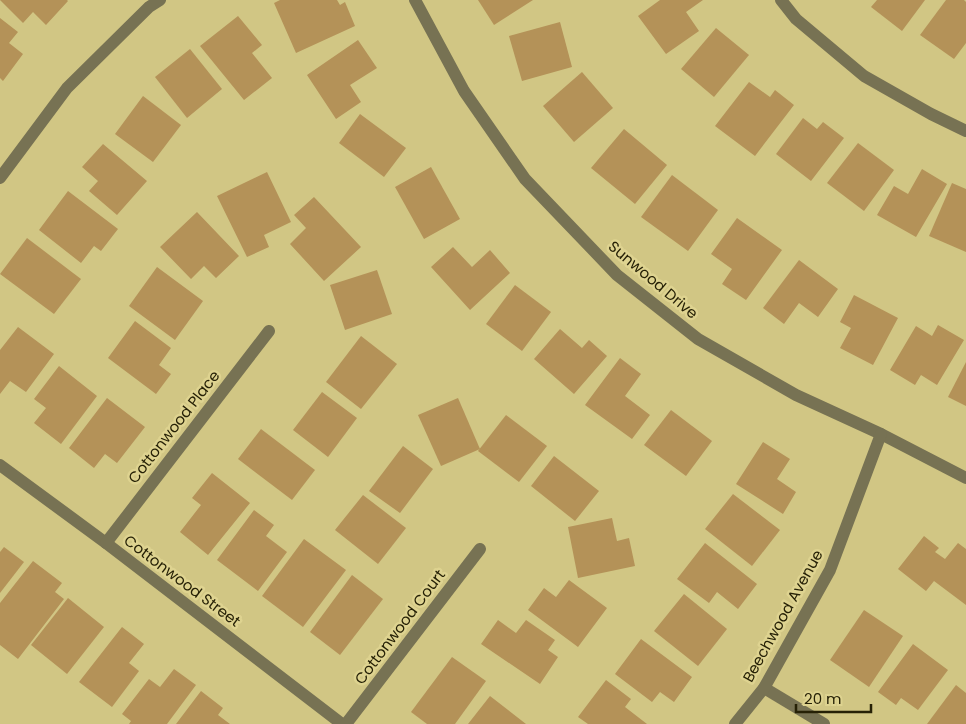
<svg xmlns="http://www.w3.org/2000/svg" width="966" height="724" viewBox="0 0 966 724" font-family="Poppins,sans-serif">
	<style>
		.building { fill: #b49258 }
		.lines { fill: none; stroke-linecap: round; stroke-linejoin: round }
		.minor { stroke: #777253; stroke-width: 12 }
		.labels { text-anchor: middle; stroke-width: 5; stroke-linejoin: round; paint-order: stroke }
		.street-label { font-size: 15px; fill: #262106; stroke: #ded390 }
	</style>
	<rect width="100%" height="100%" fill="#d1c684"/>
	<g class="building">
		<polygon points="0,0 67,0 68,1 46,25 33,12 23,23"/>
		<polygon points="280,0 337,0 340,5 345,2 355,26 296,53 274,3"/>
		<polygon points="478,0 533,0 494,25"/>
		<polygon points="660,0 703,0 686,12 699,31 666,54 638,16"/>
		<polygon points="877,0 925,0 902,31 871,7"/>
		<polygon points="946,0 964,0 966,2 966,43 954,59 920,35"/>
		<polygon points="238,16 262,45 252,53 272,78 244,100 200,46"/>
		<polygon points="0,18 18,32 9,43 23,54 3,81 0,78"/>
		<polygon points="560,22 572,67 522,81 509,36"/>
		<polygon points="716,28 749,55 714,97 681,69"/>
		<polygon points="358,40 377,68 350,85 361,102 336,119 307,75"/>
		<polygon points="190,49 222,89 187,118 155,77"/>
		<polygon points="582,72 613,108 574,142 543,106"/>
		<polygon points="749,82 770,97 775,90 794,105 755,156 715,126"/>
		<polygon points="143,96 181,125 153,162 115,134"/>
		<polygon points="360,114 406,148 384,177 339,143"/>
		<polygon points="803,118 817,129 823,122 844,138 811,181 776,154"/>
		<polygon points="624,129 667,165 635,204 591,168"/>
		<polygon points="858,143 894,170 864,211 827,183"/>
		<polygon points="103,144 147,181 117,215 89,191 98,181 82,167"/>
		<polygon points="431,167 460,219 424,239 395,187"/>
		<polygon points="922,169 947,184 916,237 877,215 894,186 908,194"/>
		<polygon points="267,172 291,222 264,235 269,247 247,257 217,196"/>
		<polygon points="672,175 718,210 688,251 641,217"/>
		<polygon points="952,183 966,189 966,252 929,236"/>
		<polygon points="68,191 118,229 101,251 94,246 81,263 39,230"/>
		<polygon points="314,197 361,247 324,281 290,244 306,228 294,215"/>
		<polygon points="197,212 239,256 216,278 204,266 191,279 160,247"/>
		<polygon points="737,218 782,250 746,300 722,284 732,269 711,254"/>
		<polygon points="27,238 81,279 54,314 0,274"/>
		<polygon points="453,247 472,267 490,250 510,273 470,310 431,267"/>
		<polygon points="799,260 838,289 818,317 799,303 784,324 763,308"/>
		<polygon points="157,267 203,301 175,340 129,306"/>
		<polygon points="377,270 392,314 345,330 330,285"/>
		<polygon points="515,285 551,312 522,351 486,324"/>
		<polygon points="854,295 898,318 873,365 840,348 851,328 840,322"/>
		<polygon points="135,321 171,348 159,365 171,374 156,394 108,358"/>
		<polygon points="938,325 964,340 937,385 921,375 915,385 890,370 916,326 932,336"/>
		<polygon points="18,327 54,354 26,392 10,381 0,394 0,350"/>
		<polygon points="560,329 582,348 589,340 607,356 574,394 534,359"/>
		<polygon points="361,336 397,364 361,409 326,382"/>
		<polygon points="620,358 641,374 625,396 650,415 632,439 585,405"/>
		<polygon points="966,362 966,406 948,397"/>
		<polygon points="59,366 97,396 61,444 34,423 46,408 34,399"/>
		<polygon points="322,392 357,418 328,457 293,430"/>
		<polygon points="107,398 145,427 117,463 105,454 94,468 69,448"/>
		<polygon points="458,398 480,449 441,466 418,415"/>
		<polygon points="671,410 712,441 686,476 644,445"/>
		<polygon points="506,415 547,446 519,482 478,451"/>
		<polygon points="261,429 315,470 292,500 238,459"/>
		<polygon points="763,442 790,459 777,479 796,492 783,514 736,484"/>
		<polygon points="403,446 433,469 400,513 369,491"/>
		<polygon points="554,456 599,491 575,521 531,486"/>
		<polygon points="212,473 250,503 208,555 180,532 201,505 192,498"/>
		<polygon points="733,494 780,530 752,566 705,529"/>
		<polygon points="363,495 406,528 378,564 335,530"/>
		<polygon points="254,510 274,525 266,536 287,552 258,591 217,560"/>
		<polygon points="612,518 617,541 629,538 635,566 578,578 568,527"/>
		<polygon points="924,536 939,548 935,552 945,559 958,543 966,549 966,605 934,581 926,591 898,569"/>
		<polygon points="304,539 346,570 303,627 262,596"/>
		<polygon points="705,543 757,584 738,609 717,592 709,603 677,579"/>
		<polygon points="4,547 24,562 0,593 0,552"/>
		<polygon points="33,561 62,583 55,592 64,599 18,659 0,645 0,603"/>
		<polygon points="352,575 383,599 340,655 310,632"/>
		<polygon points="569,580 607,608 578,647 528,610 544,588 556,597"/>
		<polygon points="684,594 727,629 698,666 654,631"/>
		<polygon points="68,598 104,627 67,674 31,645"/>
		<polygon points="864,610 903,636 869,687 830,660"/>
		<polygon points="498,620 516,633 526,620 555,640 548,650 558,657 540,684 481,644"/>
		<polygon points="122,627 144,644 129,663 139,671 112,707 79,682"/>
		<polygon points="641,639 692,677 674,702 660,692 652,702 615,674"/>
		<polygon points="913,644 948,670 918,710 901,698 896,705 878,692"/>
		<polygon points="452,657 486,681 455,724 427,724 411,712"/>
		<polygon points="174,669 196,685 167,724 129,724 131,721 122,714 149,679 160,687"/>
		<polygon points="606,680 631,699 625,707 647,724 588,724 578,717"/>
		<polygon points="956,685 966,693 966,724 927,724"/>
		<polygon points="201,691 223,708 218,715 230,724 176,724"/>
		<polygon points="490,696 526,724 468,724"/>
	</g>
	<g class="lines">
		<g class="minor">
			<polyline points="415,0 464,91 525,179 617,275 698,339 796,395 881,434 966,478"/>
			<polyline points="781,0 796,19 864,76 931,114 966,131"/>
			<polyline points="0,178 67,88 149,7 160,0"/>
			<polyline points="0,465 106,543 342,724"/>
			<polyline points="106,543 269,331"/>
			<polyline points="764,688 824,724"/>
			<polyline points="346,724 480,549"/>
			<polyline points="735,724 764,688 830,570 881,434"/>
		</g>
	</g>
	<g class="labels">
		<g class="street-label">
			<text transform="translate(653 280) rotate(40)" y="5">Sunwood Drive</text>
			<text transform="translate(174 427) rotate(-52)" y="5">Cottonwood Place</text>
			<text transform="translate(182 581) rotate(37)" y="5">Cottonwood Street</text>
			<text transform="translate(783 616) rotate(-61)" y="5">Beechwood Avenue</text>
			<text transform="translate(400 627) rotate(-53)" y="5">Cottonwood Court</text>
		</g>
	</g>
	<path d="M796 704v8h75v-8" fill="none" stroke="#262106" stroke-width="2.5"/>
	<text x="804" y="704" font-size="15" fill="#262106" stroke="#ded390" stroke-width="4" paint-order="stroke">20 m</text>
</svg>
